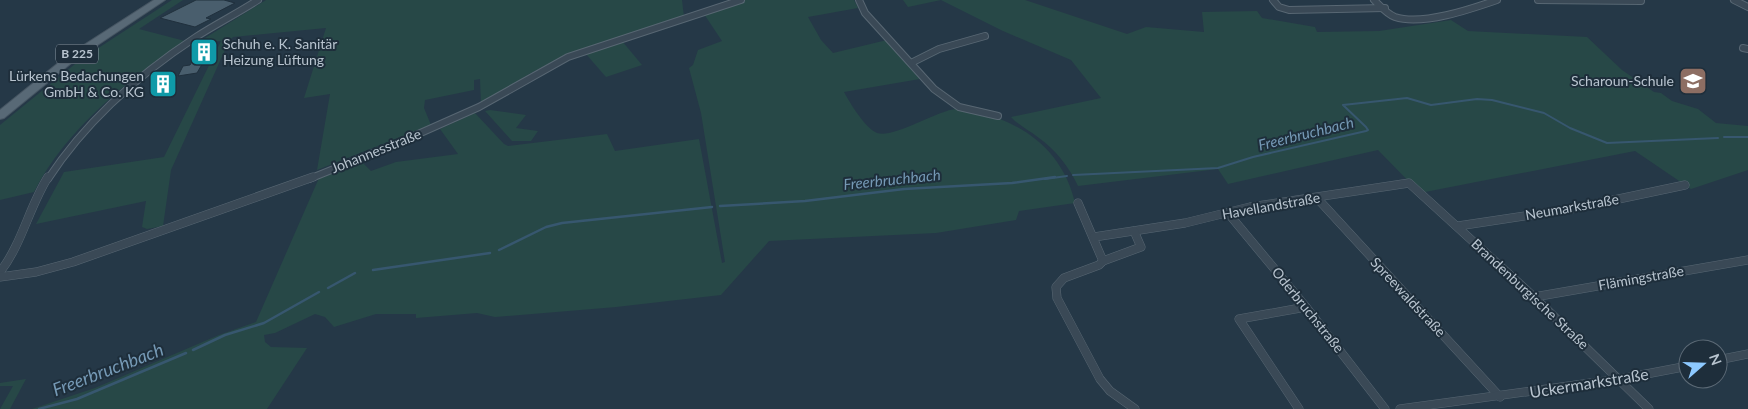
<svg xmlns="http://www.w3.org/2000/svg" width="1748" height="409" viewBox="0 0 1748 409" font-family="Lato,sans-serif">
	<style>
		.green { fill: #274847 }
		.lines { fill: none; stroke-linecap: round; stroke-linejoin: round }
		.stream-far1 { stroke: #37576f; stroke-width: 2 }
		.stream { stroke: #37576f; stroke-width: 2.5 }
		.building { fill: #495e6d; stroke: #20303d }
		.street-far1-casing { stroke: #586773; stroke-width: 8 }
		.street-casing { stroke: #586773; stroke-width: 9 }
		.primary-casing { stroke: #465562; stroke-width: 2 }
		.street-far1 { stroke: #3a4956; stroke-width: 6 }
		.street { stroke: #3a4956; stroke-width: 8 }
		.primary { fill: #586976; fill-rule: evenodd }
		.labels { text-anchor: middle; stroke-width: 4; stroke-linejoin: round; paint-order: stroke }
		.shield { fill: #1e2e3b; stroke: #8a97a3; stroke-width: 1 }
		.shield-label { font-size: 12px; font-weight: bold; fill: #b8c4cf }
		.poi-label { font-size: 14px; fill: #b8c4cf; stroke: #1e2e3b; text-anchor: end }
		.street-label { font-size: 14px; fill: #b8c4cf; stroke: #1e2e3b }
		.water-label { font-size: 15px; font-style: italic; fill: #7599b5; stroke: #1e2e3b }
		.near-street-label { font-size: 16px; fill: #b8c4cf; stroke: #1e2e3b }
		.near-water-label { font-size: 18px; font-style: italic; fill: #7599b5; stroke: #1e2e3b }
	</style>
	<rect width="100%" height="100%" fill="#253847"/>
	<g class="green">
		<path d="M172,0H183L139,29L185,41C128,80 66,129 34,192L0,200V125L80,60Z"/>
		<polygon points="266,0 682,0 684,17 565,56 531,73 481,104 480,79 474,80 474,90 425,100 424,108 431,125 317,170 330,94 304,98 326,28 233,37 229,41 171,170 163,226 147,229 142,227 146,201 36,224 64,172 164,157 221,41 197,43"/>
		<path d="M746,0H854L858,8L808,17L821,40L833,53L887,40L920,79L844,92C850,103 865,128 877,133C893,139 938,110 956,109C963,108 974,114 981,116C987,117 994,117 1000,119C1039,134 1066,163 1075,203L1019,211L1016,220L936,233L769,241L721,295L616,307L495,317L477,313L416,318V314H376L334,327L325,317L315,314L275,333L264,335L265,342L271,347L307,348L267,409H32L95,388L219,335L256,322L319,178L361,161L371,171L396,162L458,154L440,129L475,113L504,144L508,146L607,134L615,151L699,139L722,263L725,262L701,113L689,68L693,65L698,50L722,41L704,14Z"/>
		<path d="M903,0H1025L1127,34L1146,27L1204,32L1202,12L1257,11L1262,18L1315,27L1317,32L1379,31L1451,20L1468,31L1587,37L1622,70L1654,92L1661,93L1672,101L1698,109L1716,123L1748,126V170L1691,189L1635,151L1420,193L1378,150L1228,184L1218,169L1078,186C1069,167 1056,150 1039,138C1029,130 1019,126 1011,117L1101,98L1071,60L1003,31L941,0L908,7Z"/>
		<polygon points="622,41 642,65 606,77 586,54"/>
		<polygon points="490,110 526,115 516,128 538,131 531,141 512,141 485,111"/>
		<polygon points="26,379 10,409 0,409 13,386 0,386 0,383"/>
	</g>
	<g class="lines">
		<g class="stream-far1">
			<polyline points="1724,137 1748,137"/>
			<polyline points="1073,175 1218,168 1253,157 1366,131 1368,130 1366,127 1343,105 1407,98 1431,105 1477,99 1492,100 1544,113 1570,128 1607,143 1718,138"/>
			<polyline points="1045,179 1067,176"/>
		</g>
		<g class="stream">
			<polyline points="720,206 805,201 904,189 1012,183 1055,177"/>
			<polyline points="499,250 546,227 562,223 712,207"/>
			<polyline points="373,270 490,253"/>
			<polyline points="328,288 355,273"/>
			<polyline points="193,350 225,335 264,323 319,292"/>
			<polyline points="39,409 77,399 186,353"/>
		</g>
	</g>
	<g class="building">
		<polygon points="196,0 224,0 235,3 206,18 211,19 195,27 160,18"/>
		<polygon points="215,42 197,73 178,76 183,66 190,65 202,44"/>
	</g>
	<g class="lines">
		<defs>
			<g id="street-far1">
				<polyline points="859,0 865,13 934,89 959,107 998,116"/>
				<polyline points="1273,0 1279,7 1289,10 1385,8"/>
				<path d="M1374,0C1380,6 1387,14 1395,17C1422,26 1471,9 1497,0"/>
				<polyline points="1538,0 1641,1"/>
				<polyline points="1734,0 1748,7"/>
				<polyline points="1743,48 1748,49"/>
				<polyline points="911,63 939,49 985,36"/>
				<path d="M48,179C86,121 138,75 196,37C216,24 238,13 258,0"/>
				<polyline points="309,179 398,143 479,107 568,57 741,0"/>
			</g>
			<g id="street">
				<polyline points="1317,198 1500,397"/>
				<polyline points="1078,203 1103,261 1099,265 1064,278 1056,287 1057,298 1100,379 1110,391 1135,409"/>
				<polyline points="1228,213 1306,307 1385,409"/>
				<polyline points="1458,226 1571,209 1685,185"/>
				<polyline points="1094,237 1185,223 1250,207 1409,183 1534,297 1649,409"/>
				<polyline points="1103,261 1141,247 1134,231"/>
				<path d="M0,272C22,244 29,207 48,177"/>
				<polyline points="0,277 36,272 73,262 313,177"/>
				<polyline points="1534,297 1748,260"/>
				<polyline points="1718,360 1748,354"/>
				<polyline points="1299,409 1239,319 1306,307"/>
				<polyline points="1400,409 1620,379 1688,366"/>
			</g>
			<polygon id="primary" points="154,0 165,0 75,60 4,118 0,119 0,110 67,56"/>
		</defs>
		<use href="#street-far1" class="street-far1-casing"/>
		<use href="#street" class="street-casing"/>
		<use href="#primary" class="primary-casing"/>
		<use href="#street-far1" class="street-far1"/>
		<use href="#street" class="street"/>
		<use href="#primary" class="primary"/>
	</g>
	<defs>
		<symbol id="building-square" viewBox="-11 -11 22 22"><rect x="-9" y="-9" width="18" height="18" rx="4" fill="#0f9aa8" stroke="#1e2e3b"/><path d="M-4-6H4V6H1V3H-1V6H-4ZM-2.5-4.3h1.7v1.8h-1.7ZM.8-4.3h1.7v1.8H.8ZM-2.5-1h1.7V.8h-1.7ZM.8-1h1.7V.8H.8Z" fill="#fff"/></symbol>
		<symbol id="school-square" viewBox="-11 -11 22 22"><rect x="-9" y="-9" width="18" height="18" rx="4" fill="#8d6e63" stroke="#1e2e3b"/><path d="M0-5L7-2L0 1L-7-2ZM-4 1L0 2.5L4 1V4Q0 6-4 4Z" fill="#fff"/></symbol>
	</defs>
	<g fill-rule="evenodd">
		<use href="#building-square" x="188" y="36" width="32" height="32"/>
		<use href="#school-square" x="1677" y="65" width="32" height="32"/>
		<use href="#building-square" x="147" y="68" width="32" height="32"/>
	</g>
	<g class="labels">
		<rect class="shield" x="56" y="44.5" width="42" height="19" rx="4"/>
		<g class="shield-label">
			<text x="77" y="58">B 225</text>
		</g>
		<g class="poi-label">
			<text x="223" y="49" text-anchor="start">Schuh e. K. Sanitär<tspan x="223" dy="16">Heizung Lüftung</tspan></text>
			<text x="144" y="81">Lürkens Bedachungen<tspan x="144" dy="16">GmbH &amp; Co. KG</tspan></text>
			<text x="1674" y="86">Scharoun-Schule</text>
		</g>
		<g class="street-label">
			<text transform="translate(376 151) rotate(-22)" y="5">Johannesstraße</text>
			<text transform="translate(1271 206) rotate(-10)" y="5">Havellandstraße</text>
			<text transform="translate(1572 207) rotate(-10)" y="5">Neumarkstraße</text>
			<text transform="translate(1641 278) rotate(-10)" y="5">Flämingstraße</text>
			<text transform="translate(1530 294) rotate(43)" y="5">Brandenburgische Straße</text>
			<text transform="translate(1408 297) rotate(47)" y="5">Spreewaldstraße</text>
			<text transform="translate(1308 310) rotate(51)" y="5">Oderbruchstraße</text>
		</g>
		<g class="water-label">
			<text transform="translate(1306 134) rotate(-14)" y="5">Freerbruchbach</text>
			<text transform="translate(892 180) rotate(-6)" y="5">Freerbruchbach</text>
		</g>
		<g class="near-street-label">
			<text transform="translate(1589 383) rotate(-9)" y="6">Uckermarkstraße</text>
		</g>
		<g class="near-water-label">
			<text transform="translate(108 370) rotate(-21)" y="6">Freerbruchbach</text>
		</g>
	</g>
	<g transform="translate(1703 364) rotate(70)"><circle r="24" fill="#1e2e3b" stroke="#5c6a76"/>
	<path d="M0-4L9 19L0 12L-9 19Z" fill="#8dc9ff"/>
	<text y="-8" font-size="14" font-weight="bold" text-anchor="middle" fill="#b8c4cf">N</text>
	</g>
</svg>
